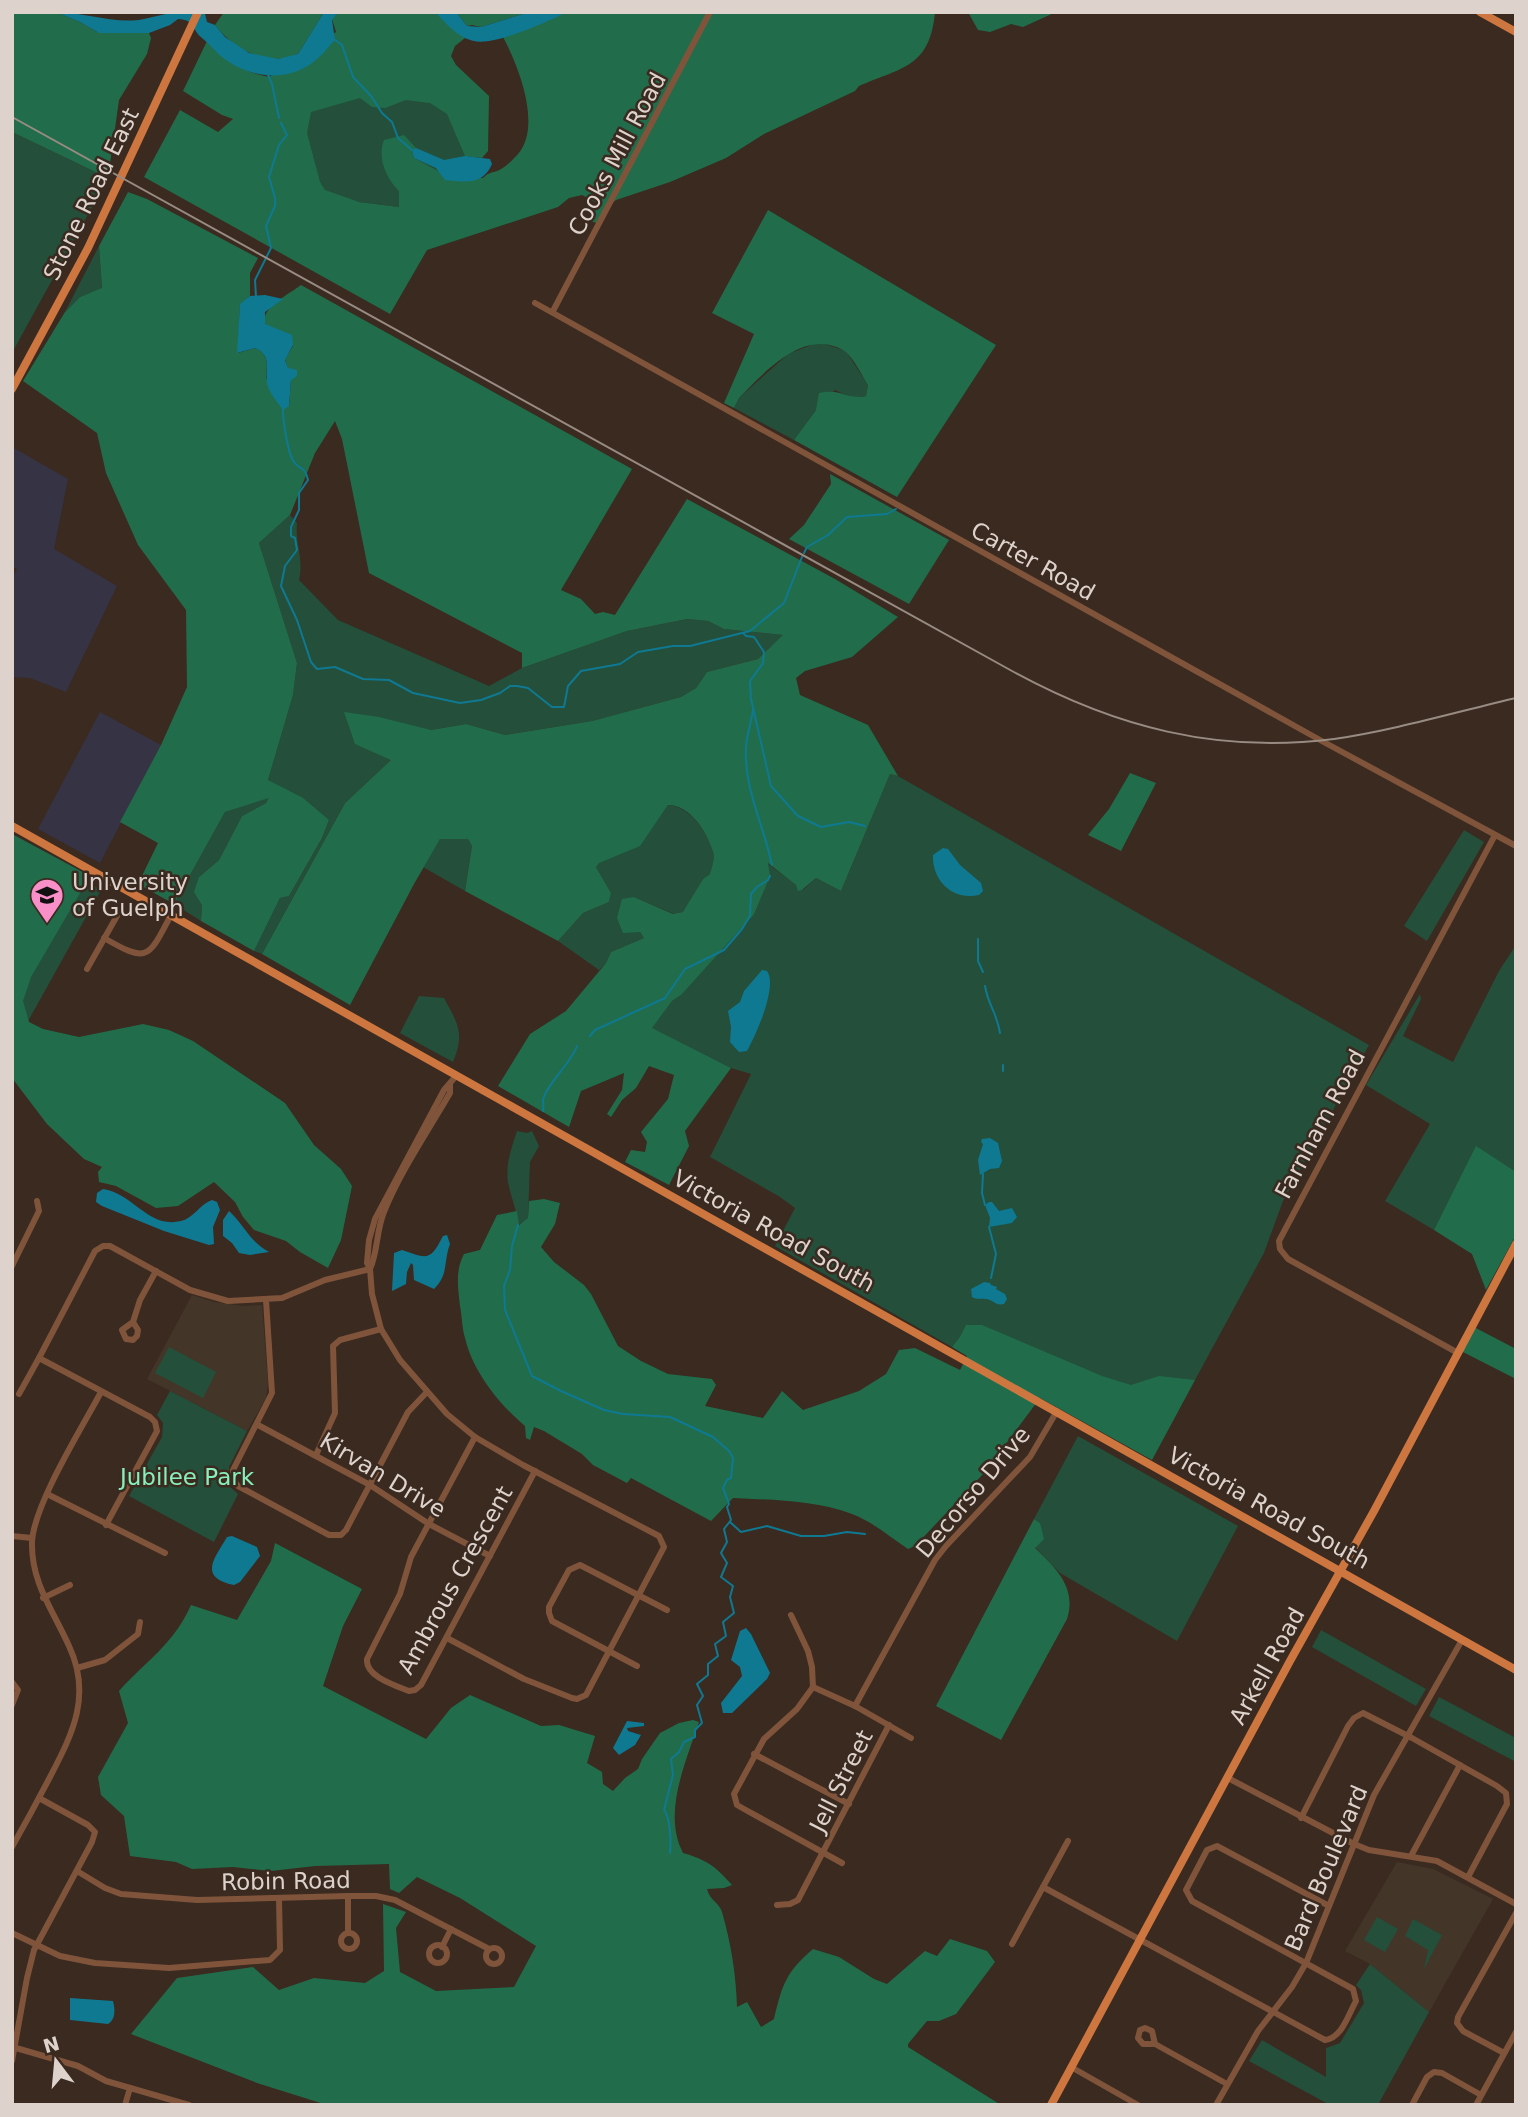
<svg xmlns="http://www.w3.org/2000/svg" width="1528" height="2117" viewBox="0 0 1528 2117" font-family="'DejaVu Sans',sans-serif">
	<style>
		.industrial { fill: #363344 }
		.education { fill: #433628 }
		.green { fill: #244f3a }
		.forest { fill: #216d4b }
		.water { fill: #0f7992 }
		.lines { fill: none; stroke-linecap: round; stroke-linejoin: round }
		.stream { stroke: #0f7992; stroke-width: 2 }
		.minor { stroke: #7f543b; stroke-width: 6 }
		.major { stroke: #ce763f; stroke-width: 8 }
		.rail { stroke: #988b82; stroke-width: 2 }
		.labels { text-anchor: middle; stroke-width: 5; stroke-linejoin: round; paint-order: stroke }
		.street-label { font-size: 23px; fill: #ded3cc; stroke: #3a2a20 }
		.poi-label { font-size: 23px; fill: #ded3cc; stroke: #3a2a20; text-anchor: start }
		.park-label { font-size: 23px; fill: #87efb9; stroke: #3a2a20 }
	</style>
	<rect width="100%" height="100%" fill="#3a2a20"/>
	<g class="industrial">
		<polygon points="12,447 68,479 54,549 117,586 66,692 30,678 12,677 12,577 17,569 12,566"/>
		<polygon points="100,712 161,745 100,863 38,829"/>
	</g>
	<g class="education">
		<polygon points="192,1295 214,1302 244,1306 262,1305 268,1383 266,1398 247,1431 147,1379"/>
		<polygon points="1397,1862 1433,1869 1493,1899 1429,2012 1370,1964 1345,1951"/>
	</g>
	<g class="green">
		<polygon points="243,86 478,98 481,151 399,207 359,202 328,195"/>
		<polygon points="12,132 108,178 12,353"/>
		<polygon points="99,246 102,289 80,297 65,312"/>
		<polygon points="819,342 846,351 868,385 866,396 852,398 835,390 816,410 794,440 734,408 739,398 788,354"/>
		<path d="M290,515L297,523C295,543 304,560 299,580L338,620L489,686L522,668L627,631L687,619L708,621L724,629L784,635L758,659L707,672L696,688L681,697L592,721L505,735L466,724L431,730L391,760L345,803L262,954L254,951L280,898L289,896L322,838L329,820L268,780L293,695L297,663L259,543Z"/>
		<polygon points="890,774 898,776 1369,1045 1283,1201 1264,1253 1195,1380 1133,1393 978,1328 952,1347 775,1246 795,1208 780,1197 710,1157 751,1074 731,1068 651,1028 672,1001 681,995 767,863 803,890 816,878 841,891"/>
		<polygon points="271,797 266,803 242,816 219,860 199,877 202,905 201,921 174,904 225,812"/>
		<path d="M668,805C690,806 707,832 713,852C715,858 712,867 711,874L703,879L684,912L674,914L634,897L640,932L644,938L611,952L606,963L599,970L558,941L583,913L609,902L611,893L596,867L599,862L640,845Z"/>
		<polygon points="1464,830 1484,842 1427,941 1404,926"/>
		<polygon points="440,839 468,839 472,846 465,891 423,867"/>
		<polygon points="12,841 101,890 12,1050"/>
		<polygon points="1516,945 1516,1217 1457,1186 1434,1230 1385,1201 1430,1124 1366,1085 1420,994 1421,999 1403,1036 1453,1062 1499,971"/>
		<path d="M419,996L444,998C458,1024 465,1033 453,1062L400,1033Z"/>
		<path d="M517,1131L527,1133L532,1131L539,1146L530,1162L528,1219L518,1225C517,1211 512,1200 509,1187C504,1168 511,1149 517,1131Z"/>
		<polygon points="169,1347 216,1372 203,1398 155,1373"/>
		<polygon points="170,1391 247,1431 229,1467 229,1486 238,1494 214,1542 129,1496 162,1437 163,1423 157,1415"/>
		<polygon points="1078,1436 1238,1526 1177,1641 1060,1573 1035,1547 1040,1523 1034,1519"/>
		<polygon points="1321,1630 1426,1689 1416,1706 1312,1647"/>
		<polygon points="1439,1697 1516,1738 1516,1762 1429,1716"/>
		<polygon points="1377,1917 1398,1929 1385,1952 1364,1940"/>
		<polygon points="1413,1919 1442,1935 1424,1969 1428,1950 1405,1936"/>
		<polygon points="1370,1964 1429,2012 1378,2105 1330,2105 1249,2061 1262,2040 1326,2077 1326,2048 1340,2043 1364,2003 1361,1990 1356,1985"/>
	</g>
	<g class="forest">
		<polygon points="12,12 56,12 80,22 99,33 149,33 151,38 147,54 119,100 108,178 12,132"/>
		<path d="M224,12H324L298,54C292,56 284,59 277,59C252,59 230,44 215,25Z"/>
		<path d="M338,12H435L465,38L455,46L451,56L456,65L489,96L488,151L482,158L465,156L447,114L430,103L406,100L385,108L372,107L360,98L311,112L307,133L320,182L325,190L359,202L399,207V191C386,178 377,158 384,140L404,135L416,148L412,150L414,158L440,172L483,178C488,173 490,173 497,171C503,169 513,160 518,154C542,126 519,67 503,37L567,12H935C930,67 903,67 859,86L855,91L764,134L726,158L670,182L616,200L607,207L599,224L591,221L597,203L582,195L569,198L558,207L427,250L390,314L144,177L180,110L218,132L233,119L222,115L183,91L207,41C225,60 242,72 269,77L336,32L332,19Z"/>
		<polygon points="456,12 529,12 481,27 472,25 467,26"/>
		<polygon points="968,12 1056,12 1023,27 1011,24 990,32 978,30"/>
		<path d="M128,192L147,199L258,258L250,273V296L240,305L238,353L255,348C269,353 267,365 266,378L289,406L291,380L285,359L293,346L265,324C260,308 288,295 301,285L632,469L561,590L581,599L595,614L603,612L615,615L687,499L835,579L898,617L852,657L805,671L796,678L800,695L868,725L898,776L890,774L841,891L816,878L802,890L798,891L796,885L768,863L770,876L754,914L681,995L672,1001L652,1028L731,1068L685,1131L689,1146L669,1185L625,1162L631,1150L645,1152L647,1142L641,1132L668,1099L674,1075L649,1066L636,1088L622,1100L611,1117L607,1114L622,1090L624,1073L581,1091L569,1127L498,1086L530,1034L566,1011L606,963L611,952L644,938L640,932L623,933L617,918L622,899L634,897L673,914L683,912L703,879L710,874C712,867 715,858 713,852C707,832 690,805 668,805L640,846L599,863L596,867L611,893L609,902L583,913L558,941L465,891L472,846L468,839H440L414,884L350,1005L262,954L345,803L391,760L355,744L344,712L379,717L431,730L466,724L505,735L592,721L681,697L696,688L707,672L758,659L783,635L724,629L708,621L687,619L627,631L522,668V653L369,573L342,439L335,421L315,453L290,515L259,543L297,663L293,695L268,780L303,798L329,820L322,838L289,896L280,898L254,951L201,921L202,905L194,892L199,877L219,860L242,816L266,803L269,798L225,812L174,904L138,884L158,843L120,822L161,745L187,687L186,610L138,545L106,473L97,433L23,381L65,312L80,297L102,288L99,246Z"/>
		<path d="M768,210L996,345L897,497L794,440L816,410L819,393C843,388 844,400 866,396L868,385C862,376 853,356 843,350C803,328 765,372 739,398L734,408L724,403L754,334L712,313Z"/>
		<polygon points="830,474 949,540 909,604 789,539 804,525 831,484"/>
		<polygon points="1130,773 1156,783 1121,851 1088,835 1109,809"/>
		<polygon points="12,834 90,876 31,977 23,1001 29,1022 43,1029 79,1037 143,1024 169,1030 193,1041 285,1103 314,1145 341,1169 352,1186 341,1240 328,1268 300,1252 286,1241 254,1230 243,1217 235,1202 214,1182 178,1206 156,1208 116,1186 99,1182 98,1172 102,1167 84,1159 47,1124 12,1078"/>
		<polygon points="1476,1146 1516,1172 1516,1235 1486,1290 1472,1254 1434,1230"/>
		<path d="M544,1199L560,1203L555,1224L541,1247L554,1262L584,1285L591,1294L618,1346L641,1361L668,1374L712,1379L716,1385L705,1406L763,1418L782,1391L803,1410L859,1391L886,1374L899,1350L915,1348L960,1370L967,1356L952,1347L960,1337L966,1325H982L1102,1376L1131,1385L1159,1376L1195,1380L1152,1460L1040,1398L984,1473L915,1546L908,1549C890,1537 873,1522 852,1514C814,1500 773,1500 733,1498L711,1521L631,1478L627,1483L593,1465L582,1454L544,1431L534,1427L530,1440L526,1438L525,1426C499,1404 473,1372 465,1338C462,1328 462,1316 460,1306C458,1287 455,1271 464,1254L480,1250L497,1215L517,1211L519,1225L528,1218L529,1201Z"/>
		<polygon points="1472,1326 1516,1349 1516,1379 1459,1350"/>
		<path d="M1034,1519L1040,1523L1044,1539L1035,1548C1056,1568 1077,1588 1067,1619L1001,1740L936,1706Z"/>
		<path d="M275,1543L362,1589L343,1626L323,1686L426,1739L451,1708L470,1695L541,1726L559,1725L595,1736L587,1763L602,1772L603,1784L613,1791L625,1778L638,1769L642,1759L660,1733L679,1723L693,1720L699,1722C686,1762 662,1813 683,1853C707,1860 715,1866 732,1885L724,1888L707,1889C710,1901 719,1902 722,1912C731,1943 736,1975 737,2007L747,2002L761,2027L774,2019C782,1985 786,1972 813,1949L839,1957L874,1979L887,1984L925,1951L937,1956L950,1939L987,1951L995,1962L956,2014L939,2021H927L908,2044V2047L1001,2105H327L257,2083L131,2034L177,1978L253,1967L279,1990L314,1978L365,1983L384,1971L383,1904L406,1912L396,1928L400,1972L436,1991L514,1987L536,1946L460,1898L417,1877L399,1893L390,1889L389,1864L315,1866L271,1871L233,1867L192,1869L176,1862L130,1856L124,1816L101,1795L98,1777L128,1723L119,1691C147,1660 173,1645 191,1605L237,1620L271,1561Z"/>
	</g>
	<g class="water">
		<path d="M56,12C83,12 117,25 144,19C164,15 185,7 205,14L207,22L215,25L225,37L249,53L278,59L298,54L324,12H338L332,20L335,40C328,47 321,57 312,63C286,82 251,78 226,60C217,54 210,44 202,38C191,29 196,20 178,19L170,25L149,33H99L80,22Z"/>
		<path d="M435,12H456L467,26L481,27L529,12H567C547,22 494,46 474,41C458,38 446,23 435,12Z"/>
		<path d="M416,148L444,160L465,156L490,159L492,164C483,185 466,182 445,180L436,168L414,158L412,150Z"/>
		<path d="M265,295L283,299L265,312V324L292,335L293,345L285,360L288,368L297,370V376L291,380L289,406L283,410C278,403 271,395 268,387C263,371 274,356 255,348L237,353L240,304L250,296Z"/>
		<path d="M943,848L948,849L960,865L981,883L983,891L979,895C953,901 932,881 933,855Z"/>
		<path d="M762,970L767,971C778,986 756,1035 747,1051L739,1052L730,1042L731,1027L728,1011L740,1002L744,991Z"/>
		<polygon points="990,1138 998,1143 1002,1161 999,1168 990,1169 980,1175 978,1160 983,1144 981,1142 982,1139"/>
		<path d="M103,1189C133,1193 148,1229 181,1221C194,1218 200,1204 212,1200L217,1202L220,1210L213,1227L214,1244L209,1245L164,1231L102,1206L96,1202L97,1193Z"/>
		<polygon points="989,1202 992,1202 999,1211 1012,1208 1017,1217 1012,1223 989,1227 990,1218 985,1205"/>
		<path d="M229,1211C246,1227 249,1241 269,1252L250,1255L239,1253L232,1243L223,1236V1220Z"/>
		<path d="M447,1235L450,1244C443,1263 449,1274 434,1289L414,1280L413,1265L411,1263L407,1272L406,1284L392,1291L394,1253L402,1250C428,1259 430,1261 443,1236Z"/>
		<path d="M984,1282L990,1283L991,1285L997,1287L996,1289L1005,1294L1007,1299L1004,1304C995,1306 994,1300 986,1299C980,1298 978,1300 972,1297L971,1289Z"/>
		<path d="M232,1536L257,1547L260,1556L240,1582L234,1585C198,1577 214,1559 227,1537Z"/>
		<polygon points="746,1628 751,1634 770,1673 767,1679 732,1713 723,1713 721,1703 742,1676 740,1667 731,1660 740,1631"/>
		<polygon points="627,1721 644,1723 644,1726 627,1728 628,1731 641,1735 635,1745 619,1755 613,1748"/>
		<path d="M70,1998L113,2001C115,2009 116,2019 108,2024L70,2020Z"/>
	</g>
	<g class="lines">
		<g class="stream">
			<polyline points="334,39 342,45 353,77 371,96 382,113 392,122 398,138 412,150"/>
			<polyline points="268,75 272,84 279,118"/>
			<polyline points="256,297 255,280 271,248 266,226 275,206 275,198 269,177 279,145 287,135 281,123"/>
			<path d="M283,410C283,421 288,455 294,462C301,471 305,466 308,480L299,493V510L291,527V536L295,538L297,550L285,566L281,586L297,620L311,662L317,669L335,667L363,679L389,680L413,693L460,703L481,700L500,693L510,686H517L528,688L552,707H564L568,686L581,671L620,664L638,652L673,646H690L750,631L784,603L802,557"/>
			<polyline points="804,553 807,547 828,535 847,517 887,514 896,509"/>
			<polyline points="743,633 746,636 754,637 764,652 763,663 750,681 751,699 771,786 798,816 821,827 849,822 865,826"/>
			<path d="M753,711C751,723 746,737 746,749C744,789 764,826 772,865"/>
			<polyline points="978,939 978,961 983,972"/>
			<path d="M985,986C988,1005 997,1013 1000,1033"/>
			<polyline points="590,1036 595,1030 665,998 685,969 724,950 742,929 750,916 751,894 757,887 768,880 770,876"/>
			<polyline points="1003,1065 1003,1071"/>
			<path d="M543,1111C544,1107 543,1104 543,1100C546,1085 571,1063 577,1046"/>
			<polyline points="983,1174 982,1193 985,1205"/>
			<path d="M518,1225L512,1246L510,1270L504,1286L505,1310L532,1376L561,1391L604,1410L623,1414L670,1417L713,1437L729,1451L733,1458L731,1478L727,1480L723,1488L729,1504L727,1507L731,1520L724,1529L727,1542L721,1553L727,1563L721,1577L733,1586L730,1597L734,1613L723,1622L726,1636L715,1644L718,1656L708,1664V1675L697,1684L703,1696L697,1705L702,1723L695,1730V1737L684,1742L679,1752L671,1759L673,1775L664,1810C671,1819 671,1842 670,1853"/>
			<polyline points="989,1227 996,1254 991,1278"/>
			<polyline points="730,1522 741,1532 767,1526 801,1536 824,1536 847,1532 865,1534"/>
		</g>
		<g class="minor">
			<polyline points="535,303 1320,740 1516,846"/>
			<polyline points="553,311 710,12"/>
			<path d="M104,938C149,964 148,958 171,915"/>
			<polyline points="87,969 122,907"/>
			<polyline points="12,1266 39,1211 37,1201"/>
			<path d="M370,1269C378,1252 376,1231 384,1212C400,1172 428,1131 450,1093V1085"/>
			<polyline points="266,1300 272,1393 233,1470 232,1478 238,1486 329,1535 341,1535 346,1530 408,1412 427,1392"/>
			<polyline points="133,1322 122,1330 126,1339 133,1340 137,1336 138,1330 133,1322 140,1300 156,1271"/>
			<polyline points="1458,1353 1288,1259 1280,1249 1279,1241 1495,835"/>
			<polyline points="39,1358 95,1251 103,1246 110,1246 190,1290 228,1301 282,1298 325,1280 370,1269"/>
			<polyline points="19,1394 39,1358 150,1417 155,1422 157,1431 106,1525"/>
			<polyline points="258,1425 370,1485 429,1524 490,1556"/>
			<path d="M475,1437L411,1557L400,1594L367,1659C365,1676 394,1685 409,1691L415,1690L421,1685L535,1471"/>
			<polyline points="316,1455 335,1413 333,1346 340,1340 381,1329"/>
			<polyline points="47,1494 165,1553"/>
			<polyline points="12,1536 32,1538"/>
			<polyline points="43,1598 70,1585"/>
			<polyline points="791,1615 808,1651 812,1667 813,1687 797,1709 764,1739 734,1794 737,1805 744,1809 842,1863"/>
			<polyline points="447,1638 524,1679 572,1698 577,1699 586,1695 664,1547 659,1536 523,1465 475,1437 447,1414 400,1360 381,1329 372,1294 370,1269 367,1263 369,1240 375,1219 444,1090 456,1076"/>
			<polyline points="637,1666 552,1621 549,1613 549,1607 569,1570 580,1565 667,1610"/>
			<polyline points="77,1668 105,1660 138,1634 140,1622"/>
			<polyline points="12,1682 18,1690 12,1705"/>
			<polyline points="813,1687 855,1706 911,1738"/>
			<polyline points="855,1706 935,1560 946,1546 1030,1457 1057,1411"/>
			<polyline points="754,1754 849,1804"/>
			<polyline points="1228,1778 1354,1844 1369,1850 1437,1861 1516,1904"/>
			<polyline points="1301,1818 1348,1726 1354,1718 1363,1713 1412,1738 1497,1786 1506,1793 1507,1804 1468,1877"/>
			<path d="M12,1847C25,1824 38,1800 50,1777C73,1733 92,1695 69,1646C53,1610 31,1583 32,1542C34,1504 82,1428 101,1392"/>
			<polyline points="1411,1856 1460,1765"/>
			<polyline points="77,1871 105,1888 121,1894 197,1900 348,1896 376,1896 395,1900 489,1949"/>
			<path d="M1043,1887L1325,2040C1342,2038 1348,2015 1356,2001L1353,1989L1192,1901L1186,1890L1207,1850L1217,1846L1329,1906"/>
			<polyline points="348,1896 348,1933"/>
			<polyline points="777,1905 790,1904 798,1900 889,1725"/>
			<circle cx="349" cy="1941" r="8"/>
			<polyline points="12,1933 60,1956 95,1963 169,1968 270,1960 280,1950 279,1898"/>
			<polyline points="1012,1944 1068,1841"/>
			<circle cx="438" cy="1954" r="9"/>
			<polyline points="442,1947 451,1929"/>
			<circle cx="494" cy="1956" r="8"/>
			<polyline points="1155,2044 1152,2031 1145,2028 1140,2030 1138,2038 1143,2044 1155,2044 1227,2084"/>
			<polyline points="16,2048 78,2066 106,2081 189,2105"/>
			<polyline points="1504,2053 1463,2031 1457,2023 1458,2017 1516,1913"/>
			<polyline points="12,2061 27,1978 34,1950 92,1842 95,1832 88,1825 39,1798"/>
			<polyline points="1071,2067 1138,2105"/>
			<polyline points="125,2105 130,2088"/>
			<polyline points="1216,2105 1258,2031 1292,1987 1306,1963 1374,1795 1462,1640"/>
			<polyline points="1412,2105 1427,2077 1434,2072 1442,2073 1481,2095"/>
			<polyline points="1476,2105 1516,2032"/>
		</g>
		<g class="major">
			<polyline points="1480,12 1516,32"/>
			<polyline points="12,389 88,248 198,12"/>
			<path d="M12,826C513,1108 1015,1388 1516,1670"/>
			<polyline points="1051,2105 1290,1661 1374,1511 1516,1244"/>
		</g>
		<path class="rail" d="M12,117L1012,671C1114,727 1217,754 1334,739C1395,730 1456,712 1516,698"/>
	</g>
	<defs>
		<symbol id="university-pin" viewBox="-11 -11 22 30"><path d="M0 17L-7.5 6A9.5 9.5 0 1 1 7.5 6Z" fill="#f98fc8" stroke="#3a2a20"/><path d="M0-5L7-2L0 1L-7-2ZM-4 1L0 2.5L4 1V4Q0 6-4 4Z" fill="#111"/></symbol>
	</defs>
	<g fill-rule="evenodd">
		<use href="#university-pin" x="28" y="876" width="38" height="52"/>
	</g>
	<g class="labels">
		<g class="street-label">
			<text transform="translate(617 154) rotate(-62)" y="8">Cooks Mill Road</text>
			<text transform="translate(91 194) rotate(-64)" y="8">Stone Road East</text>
			<text transform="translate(1033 561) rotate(29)" y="8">Carter Road</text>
			<text transform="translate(1320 1124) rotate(-62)" y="8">Farnham Road</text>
			<text transform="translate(774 1231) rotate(29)" y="8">Victoria Road South</text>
			<text transform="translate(383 1475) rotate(31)" y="8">Kirvan Drive</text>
			<text transform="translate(973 1492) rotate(-50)" y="8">Decorso Drive</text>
			<text transform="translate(1269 1508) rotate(29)" y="8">Victoria Road South</text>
			<text transform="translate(455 1580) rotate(-61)" y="8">Ambrous Crescent</text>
			<text transform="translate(1267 1666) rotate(-61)" y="8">Arkell Road</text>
			<text transform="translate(841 1781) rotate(-63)" y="8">Jell Street</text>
			<text transform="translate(1326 1868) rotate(-67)" y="8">Bard Boulevard</text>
			<text transform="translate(286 1881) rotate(-1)" y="8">Robin Road</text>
		</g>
		<g class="poi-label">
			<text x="72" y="890">University<tspan x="72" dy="26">of Guelph</tspan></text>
		</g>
		<g class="park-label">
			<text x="187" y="1485">Jubilee Park</text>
		</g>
	</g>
	<rect width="1528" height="2117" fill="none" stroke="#ded3cc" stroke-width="28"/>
	<g transform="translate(56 2061) rotate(344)" stroke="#3a2a20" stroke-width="5" paint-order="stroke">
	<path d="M0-5L12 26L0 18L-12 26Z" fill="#ded3cc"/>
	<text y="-10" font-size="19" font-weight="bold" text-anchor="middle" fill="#ded3cc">N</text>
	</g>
</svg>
